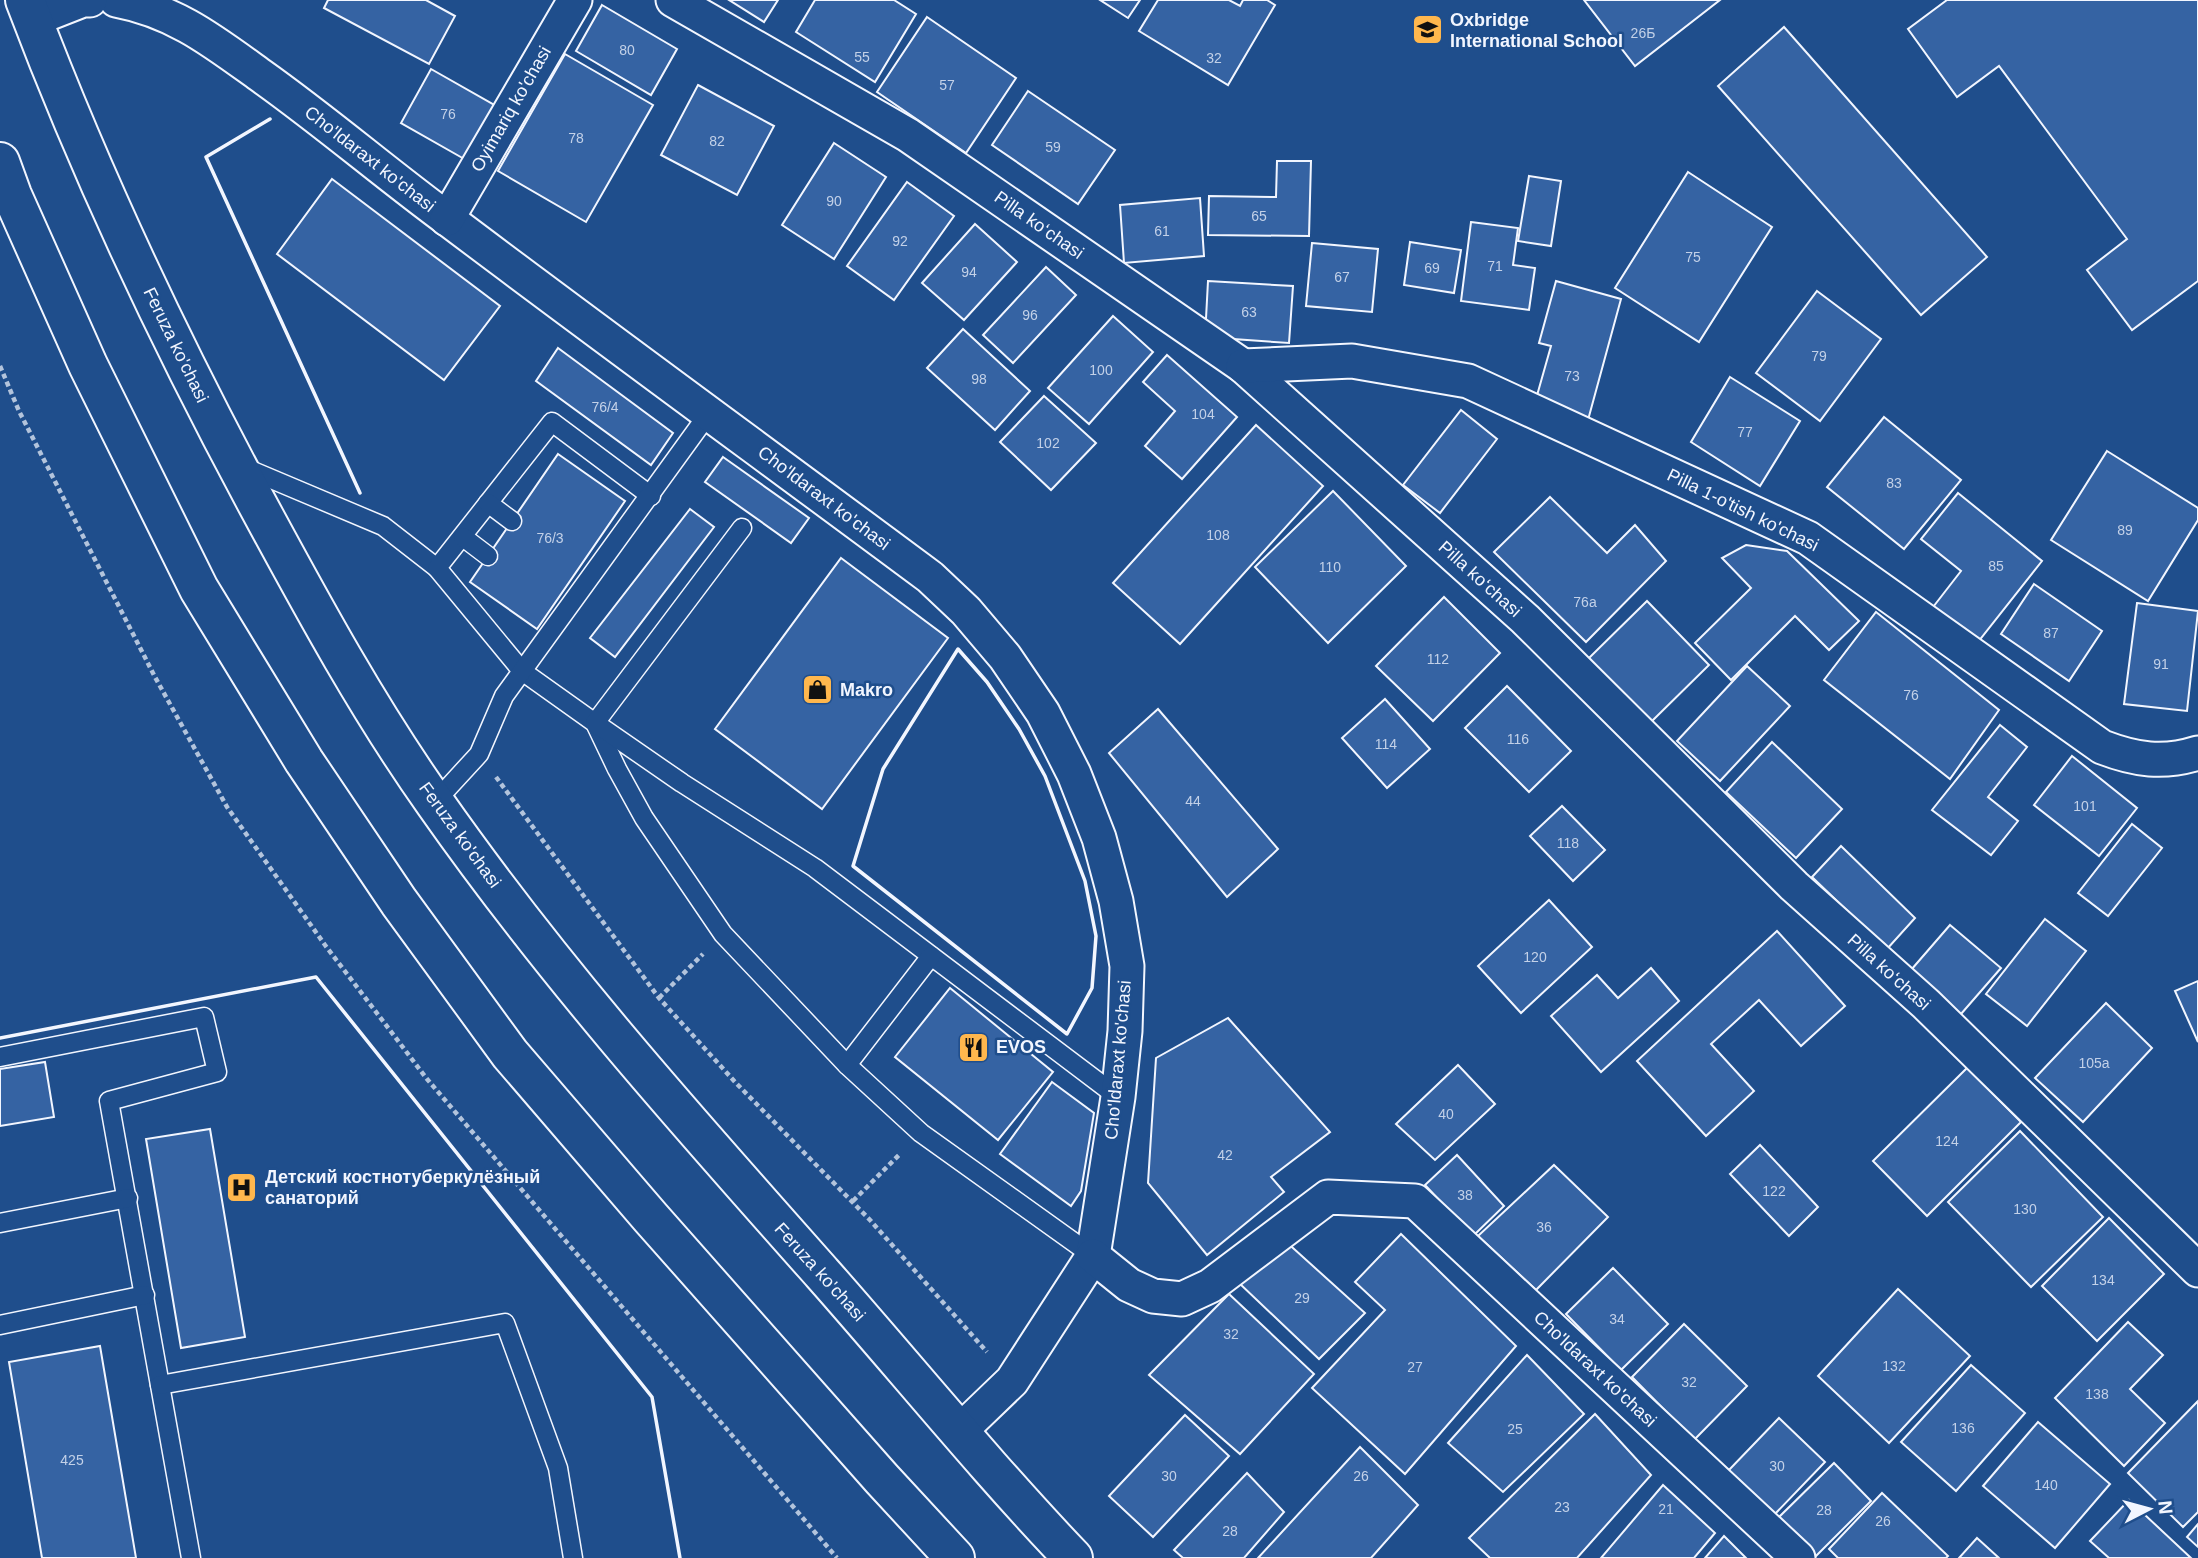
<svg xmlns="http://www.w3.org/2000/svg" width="2198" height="1558" viewBox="0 0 2198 1558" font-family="Arial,sans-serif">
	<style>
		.building { fill: #3563a3; stroke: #f2f6ff; stroke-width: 2 }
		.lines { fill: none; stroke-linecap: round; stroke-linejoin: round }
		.lane-casing { stroke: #f2f6ff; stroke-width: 21 }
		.street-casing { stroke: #f2f6ff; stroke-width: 37 }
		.primary-casing { stroke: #f2f6ff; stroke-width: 42 }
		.path { stroke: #b3c4dc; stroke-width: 4.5; stroke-dasharray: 5 3.5; stroke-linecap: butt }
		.lane { stroke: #1f4e8c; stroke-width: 18 }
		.street { stroke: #1f4e8c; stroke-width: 33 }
		.primary { stroke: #1f4e8c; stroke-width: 38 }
		.wall { stroke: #f2f6ff; stroke-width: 3.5 }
		.labels { text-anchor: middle; stroke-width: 5; stroke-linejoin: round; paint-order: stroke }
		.number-label { font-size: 14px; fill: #c3d1e8 }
		.poi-label { font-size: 18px; font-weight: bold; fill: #f2f6ff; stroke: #1f4e8c; text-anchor: start }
		.street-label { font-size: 18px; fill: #f2f6ff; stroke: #1f4e8c }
	</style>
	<rect width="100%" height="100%" fill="#1f4e8c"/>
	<g class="building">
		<polygon points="328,0 426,0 455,16 429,64 324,8"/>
		<polygon points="729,0 778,0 764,22"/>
		<polygon points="815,0 894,0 916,14 875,82 796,32"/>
		<polygon points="1100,0 1140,0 1128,18"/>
		<polygon points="1158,0 1229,0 1240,6 1243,0 1267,0 1275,5 1228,85 1139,31"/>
		<polygon points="1584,0 1720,0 1635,66"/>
		<polygon points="1947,0 2198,0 2198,281 2132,330 2087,270 2127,239 1999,66 1957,97 1908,29"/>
		<polygon points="602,5 677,49 651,95 576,51"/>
		<polygon points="927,17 1016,78 966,153 877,92"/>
		<polygon points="1784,27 1987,257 1921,315 1718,86"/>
		<polygon points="565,54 653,105 586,222 498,171"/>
		<polygon points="431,69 496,106 466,160 401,123"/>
		<polygon points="698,85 774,126 737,195 661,155"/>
		<polygon points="1028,91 1115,150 1078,204 992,145"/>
		<polygon points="834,143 886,177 834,259 782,225"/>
		<polygon points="1277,161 1311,161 1309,236 1208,235 1209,196 1276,197"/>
		<polygon points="1688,172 1772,227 1699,342 1615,288"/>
		<polygon points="1529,176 1561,181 1551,246 1518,241"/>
		<polygon points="332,179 500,306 444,380 277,254"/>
		<polygon points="907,182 954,216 894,300 847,266"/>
		<polygon points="1200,198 1204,256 1124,263 1120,205"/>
		<polygon points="1471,222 1518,228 1513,265 1535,268 1529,310 1461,301"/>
		<polygon points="975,224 1017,262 964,320 922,283"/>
		<polygon points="1410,242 1461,250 1454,293 1404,285"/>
		<polygon points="1312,243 1378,249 1372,312 1306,306"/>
		<polygon points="1046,267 1076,295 1013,363 983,335"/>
		<polygon points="1208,281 1293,286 1289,343 1205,337"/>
		<polygon points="1556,281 1621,299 1588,420 1534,406 1551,346 1539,343"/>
		<polygon points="1817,291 1881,339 1820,421 1756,373"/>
		<polygon points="1113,316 1153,352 1089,424 1048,388"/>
		<polygon points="963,329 1030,391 995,430 927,368"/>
		<polygon points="558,348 673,433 651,465 536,381"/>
		<polygon points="1167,355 1237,417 1182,479 1145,446 1175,411 1143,382"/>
		<polygon points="1730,377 1800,421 1760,486 1691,442"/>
		<polygon points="1044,396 1096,443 1051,490 1000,442"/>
		<polygon points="1461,410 1497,439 1440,513 1403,485"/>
		<polygon points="1884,417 1961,480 1904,549 1827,487"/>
		<polygon points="1256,425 1323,486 1180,644 1113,583"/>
		<polygon points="2107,451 2198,508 2198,520 2148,601 2051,540"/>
		<polygon points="558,454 625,501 537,629 470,582"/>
		<polygon points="723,457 809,518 791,543 705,482"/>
		<polygon points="1333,491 1406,566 1328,643 1255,567"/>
		<polygon points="1958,493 2042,561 1974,647 1930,611 1961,571 1921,539"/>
		<polygon points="1550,497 1607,553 1635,525 1666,561 1586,642 1494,552"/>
		<polygon points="690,509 714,527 615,657 590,638"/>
		<polygon points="1746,545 1787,551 1859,621 1829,650 1795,616 1731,680 1695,643 1751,588 1722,558"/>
		<polygon points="841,558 948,638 822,809 715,729"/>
		<polygon points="2034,584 2102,631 2069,681 2001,634"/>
		<polygon points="1444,597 1500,653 1433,721 1376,666"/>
		<polygon points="1647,601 1709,665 1651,722 1589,658"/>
		<polygon points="2137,603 2198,611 2187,711 2124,704"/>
		<polygon points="1876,612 1999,710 1950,779 1824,680"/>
		<polygon points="1747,666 1790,706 1720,781 1677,741"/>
		<polygon points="1507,686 1571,751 1529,792 1465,728"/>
		<polygon points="1385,699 1430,749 1387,788 1342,738"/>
		<polygon points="1158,709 1278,849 1227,897 1109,753"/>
		<polygon points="2000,725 2027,747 1988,797 2018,821 1991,855 1932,810"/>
		<polygon points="1772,742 1842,809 1796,858 1726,792"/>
		<polygon points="2072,756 2137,808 2099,856 2034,805"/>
		<polygon points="1562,806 1605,850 1573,881 1530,836"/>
		<polygon points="2132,824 2162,848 2108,916 2078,893"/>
		<polygon points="1841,846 1915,918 1887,949 1812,877"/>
		<polygon points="1549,900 1592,947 1521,1013 1478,966"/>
		<polygon points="2045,919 2086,951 2027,1026 1986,994"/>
		<polygon points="1950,925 2001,968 1961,1014 1911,970"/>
		<polygon points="1777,931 1845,1006 1801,1046 1759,1000 1711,1044 1754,1091 1706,1136 1637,1061"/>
		<polygon points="1651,968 1679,1001 1601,1072 1551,1016 1597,975 1618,998"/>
		<polygon points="2198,981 2198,1042 2175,991"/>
		<polygon points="950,988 1053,1072 998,1140 895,1057"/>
		<polygon points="2106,1003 2152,1048 2083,1122 2035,1078"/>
		<polygon points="1228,1018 1330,1132 1271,1177 1284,1192 1207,1255 1148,1183 1156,1058"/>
		<polygon points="45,1062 54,1117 0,1126 0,1069"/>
		<polygon points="1458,1065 1495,1104 1435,1160 1396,1124"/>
		<polygon points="1967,1068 2021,1122 1927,1216 1873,1161"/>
		<polygon points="1052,1082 1094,1113 1081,1191 1071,1206 1000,1154"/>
		<polygon points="210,1129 245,1337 181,1348 146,1139"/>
		<polygon points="2020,1131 2103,1217 2031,1287 1948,1202"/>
		<polygon points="1760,1145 1818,1207 1789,1236 1730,1174"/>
		<polygon points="1457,1155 1504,1206 1473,1236 1425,1185"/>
		<polygon points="1554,1165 1608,1217 1536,1290 1478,1236"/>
		<polygon points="2109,1218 2164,1274 2097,1341 2042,1286"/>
		<polygon points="1401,1234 1516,1346 1405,1474 1312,1388 1385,1310 1355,1282"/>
		<polygon points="1283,1239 1365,1313 1319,1359 1239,1283"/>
		<polygon points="1613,1268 1668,1324 1621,1370 1566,1314"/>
		<polygon points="1898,1289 1970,1356 1889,1443 1818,1376"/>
		<polygon points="1229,1294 1314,1374 1240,1454 1149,1375"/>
		<polygon points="2128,1322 2163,1355 2130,1389 2165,1423 2124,1466 2055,1398"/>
		<polygon points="1684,1324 1747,1386 1694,1440 1632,1377"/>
		<polygon points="100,1346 136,1558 42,1558 9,1362"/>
		<polygon points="1527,1355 1584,1414 1503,1492 1448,1443"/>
		<polygon points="1971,1365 2025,1413 1956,1491 1901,1442"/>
		<polygon points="2198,1401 2198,1512 2183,1527 2128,1473"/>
		<polygon points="1595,1414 1651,1475 1577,1558 1490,1558 1469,1538"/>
		<polygon points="1185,1415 1229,1456 1153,1537 1109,1496"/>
		<polygon points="1779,1418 1825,1462 1774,1515 1728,1471"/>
		<polygon points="2038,1422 2110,1484 2055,1548 1983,1486"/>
		<polygon points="1360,1447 1418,1505 1371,1558 1258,1558"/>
		<polygon points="1834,1463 1871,1501 1815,1557 1777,1519"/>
		<polygon points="1247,1473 1284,1512 1244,1558 1183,1558 1174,1550"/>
		<polygon points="1663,1485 1715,1533 1694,1558 1601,1558"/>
		<polygon points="1882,1493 1948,1556 1946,1558 1838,1558 1829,1549"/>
		<polygon points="2129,1500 2191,1558 2109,1558 2090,1541"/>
		<polygon points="2198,1524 2198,1547 2187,1537"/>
		<polygon points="1724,1536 1746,1558 1705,1558"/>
		<polygon points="1977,1538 1999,1558 1959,1558"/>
	</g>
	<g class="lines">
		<defs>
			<g id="lane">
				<polyline points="243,467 383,526 437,568"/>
				<polyline points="651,496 552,422 437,568 522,671 595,723 617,769 644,818 723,934 847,1065 921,1133 1093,1256"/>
				<polyline points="488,503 512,521"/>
				<polyline points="742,528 595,723 682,783 815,868 1118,1097"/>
				<polyline points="463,537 488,556"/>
				<polyline points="434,803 479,754 504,696 709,413"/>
				<polyline points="0,1057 204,1017 217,1072 109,1101 191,1558"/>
				<polyline points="847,1065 931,956"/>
				<polyline points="0,1223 128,1198"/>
				<polyline points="0,1325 145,1295"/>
				<polyline points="160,1385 505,1323 558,1468 573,1558"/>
			</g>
			<g id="street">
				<path d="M116,0C175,11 213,41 260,75C325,121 385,173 449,220C608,340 770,458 930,577L966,611L1005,657L1043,713L1074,774L1099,838L1116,901L1127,966L1125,1031L1118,1097L1093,1256L1012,1381L960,1431"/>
				<polyline points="673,0 908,135 1243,366 1525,619 1794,886 1926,1004 2198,1270"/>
				<polyline points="32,20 83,0 90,0"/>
				<polyline points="447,219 575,0"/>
				<path d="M1243,366L1352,361L1468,381L1808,538L2102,747C2136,760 2163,764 2198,753"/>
				<polyline points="1093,1256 1129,1285 1153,1296 1182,1299 1210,1286 1328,1197 1415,1201 1798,1558"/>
			</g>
			<g id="primary">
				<path d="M25,0C91,175 171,344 260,509C314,609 369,710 435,803C552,970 686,1120 822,1273C906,1368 986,1467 1073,1558"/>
				<polyline points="0,162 12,195 88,365 199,589 304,761 399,902 510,1054 651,1218 882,1479 955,1558"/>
			</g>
		</defs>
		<use href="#lane" class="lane-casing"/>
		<use href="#street" class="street-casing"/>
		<use href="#primary" class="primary-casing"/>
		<g class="path">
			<polyline points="0,366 19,411 155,677 227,807 325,945 427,1079 837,1558"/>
			<polyline points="496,777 659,998 736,1083 870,1220 987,1352"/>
			<polyline points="659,998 703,954"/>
			<polyline points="853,1201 901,1153"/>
		</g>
		<use href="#lane" class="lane"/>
		<use href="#street" class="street"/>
		<use href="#primary" class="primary"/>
		<g class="wall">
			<polyline points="270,119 206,157 360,493"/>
			<polygon points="958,649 987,682 1019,729 1045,776 1085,881 1096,936 1092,988 1067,1034 853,866 883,769"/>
			<polyline points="0,1038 316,977 652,1397 680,1558"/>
		</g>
	</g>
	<defs>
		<symbol id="school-square" viewBox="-11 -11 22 22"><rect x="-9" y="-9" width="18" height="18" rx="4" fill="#ffb74d" stroke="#1f4e8c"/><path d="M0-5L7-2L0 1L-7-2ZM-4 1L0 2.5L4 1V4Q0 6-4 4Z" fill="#111"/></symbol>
		<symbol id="shop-square" viewBox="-11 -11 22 22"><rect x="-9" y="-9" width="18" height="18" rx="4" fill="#ffb74d" stroke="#1f4e8c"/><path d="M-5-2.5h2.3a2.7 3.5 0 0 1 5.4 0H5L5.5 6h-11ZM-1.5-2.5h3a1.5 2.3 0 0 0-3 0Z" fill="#111"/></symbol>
		<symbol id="restaurant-square" viewBox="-11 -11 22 22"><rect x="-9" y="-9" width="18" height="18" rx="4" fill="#ffb74d" stroke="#1f4e8c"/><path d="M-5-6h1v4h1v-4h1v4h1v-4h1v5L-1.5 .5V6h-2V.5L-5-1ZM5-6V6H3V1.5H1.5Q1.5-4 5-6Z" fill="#111"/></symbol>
		<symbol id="hospital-square" viewBox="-11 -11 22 22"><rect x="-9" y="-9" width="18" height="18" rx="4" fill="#ffb74d" stroke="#1f4e8c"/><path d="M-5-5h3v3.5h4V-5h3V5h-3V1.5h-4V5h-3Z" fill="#111"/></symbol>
	</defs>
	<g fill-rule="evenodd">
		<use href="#school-square" x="1410" y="12" width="35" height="35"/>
		<use href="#shop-square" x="800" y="672" width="35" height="35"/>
		<use href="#restaurant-square" x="956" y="1030" width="35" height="35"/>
		<use href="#hospital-square" x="224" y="1170" width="35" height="35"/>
	</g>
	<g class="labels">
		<g class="number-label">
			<text x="1643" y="38">26Б</text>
			<text x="627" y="55">80</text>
			<text x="862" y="62">55</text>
			<text x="1214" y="63">32</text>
			<text x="947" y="90">57</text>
			<text x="448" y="119">76</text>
			<text x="576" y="143">78</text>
			<text x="717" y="146">82</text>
			<text x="1053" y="152">59</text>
			<text x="834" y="206">90</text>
			<text x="1259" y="221">65</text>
			<text x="1162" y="236">61</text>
			<text x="900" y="246">92</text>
			<text x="1693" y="262">75</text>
			<text x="1495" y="271">71</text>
			<text x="1432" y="273">69</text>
			<text x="969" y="277">94</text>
			<text x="1342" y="282">67</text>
			<text x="1249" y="317">63</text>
			<text x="1030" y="320">96</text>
			<text x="1819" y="361">79</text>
			<text x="1101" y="375">100</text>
			<text x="1572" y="381">73</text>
			<text x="979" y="384">98</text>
			<text x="605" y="412">76/4</text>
			<text x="1203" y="419">104</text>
			<text x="1745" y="437">77</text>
			<text x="1048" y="448">102</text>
			<text x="1894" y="488">83</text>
			<text x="2125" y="535">89</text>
			<text x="1218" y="540">108</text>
			<text x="550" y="543">76/3</text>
			<text x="1996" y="571">85</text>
			<text x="1330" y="572">110</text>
			<text x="1585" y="607">76a</text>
			<text x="2051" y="638">87</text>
			<text x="1438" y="664">112</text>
			<text x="2161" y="669">91</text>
			<text x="1911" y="700">76</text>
			<text x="1518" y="744">116</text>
			<text x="1386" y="749">114</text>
			<text x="1193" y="806">44</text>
			<text x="2085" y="811">101</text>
			<text x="1568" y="848">118</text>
			<text x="1535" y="962">120</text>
			<text x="2094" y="1068">105a</text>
			<text x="1446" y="1119">40</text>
			<text x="1947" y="1146">124</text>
			<text x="1225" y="1160">42</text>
			<text x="1774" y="1196">122</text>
			<text x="1465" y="1200">38</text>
			<text x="2025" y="1214">130</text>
			<text x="1544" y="1232">36</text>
			<text x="2103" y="1285">134</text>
			<text x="1302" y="1303">29</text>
			<text x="1617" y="1324">34</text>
			<text x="1231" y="1339">32</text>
			<text x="1894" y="1371">132</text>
			<text x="1415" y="1372">27</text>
			<text x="1689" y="1387">32</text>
			<text x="2097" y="1399">138</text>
			<text x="1963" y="1433">136</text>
			<text x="1515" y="1434">25</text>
			<text x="72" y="1465">425</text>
			<text x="1777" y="1471">30</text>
			<text x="1169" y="1481">30</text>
			<text x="1361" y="1481">26</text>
			<text x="2046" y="1490">140</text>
			<text x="1562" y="1512">23</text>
			<text x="1666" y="1514">21</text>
			<text x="1824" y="1515">28</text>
			<text x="1883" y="1526">26</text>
			<text x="1230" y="1536">28</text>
		</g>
		<g class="poi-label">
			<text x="1450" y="26">Oxbridge<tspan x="1450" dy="21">International School</tspan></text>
			<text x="840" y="696">Makro</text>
			<text x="996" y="1053">EVOS</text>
			<text x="265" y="1183">Детский костнотуберкулёзный<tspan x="265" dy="21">санаторий</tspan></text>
		</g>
		<g class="street-label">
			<text transform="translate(511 109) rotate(-60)" y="6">Oyimariq ko'chasi</text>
			<text transform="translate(370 159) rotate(38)" y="6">Cho'ldaraxt ko'chasi</text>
			<text transform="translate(1039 225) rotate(35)" y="6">Pilla ko‘chasi</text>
			<text transform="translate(176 345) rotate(64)" y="6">Feruza ko'chasi</text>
			<text transform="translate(824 498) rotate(37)" y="6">Cho'ldaraxt ko'chasi</text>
			<text transform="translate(1743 510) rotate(26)" y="6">Pilla 1-o'tish ko'chasi</text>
			<text transform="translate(1480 579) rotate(42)" y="6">Pilla ko‘chasi</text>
			<text transform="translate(460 835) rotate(54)" y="6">Feruza ko'chasi</text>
			<text transform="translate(1889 972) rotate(42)" y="6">Pilla ko‘chasi</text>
			<text transform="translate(1118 1060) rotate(-85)" y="6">Cho'ldaraxt ko'chasi</text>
			<text transform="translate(820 1272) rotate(48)" y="6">Feruza ko'chasi</text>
			<text transform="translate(1595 1369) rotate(43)" y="6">Cho'ldaraxt ko'chasi</text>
		</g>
	</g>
	<g transform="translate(2149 1509) rotate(84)" stroke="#1f4e8c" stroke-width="5" paint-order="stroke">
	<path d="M0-5L12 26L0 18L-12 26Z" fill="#f2f6ff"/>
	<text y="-10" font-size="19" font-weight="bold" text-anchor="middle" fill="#f2f6ff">N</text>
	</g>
</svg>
